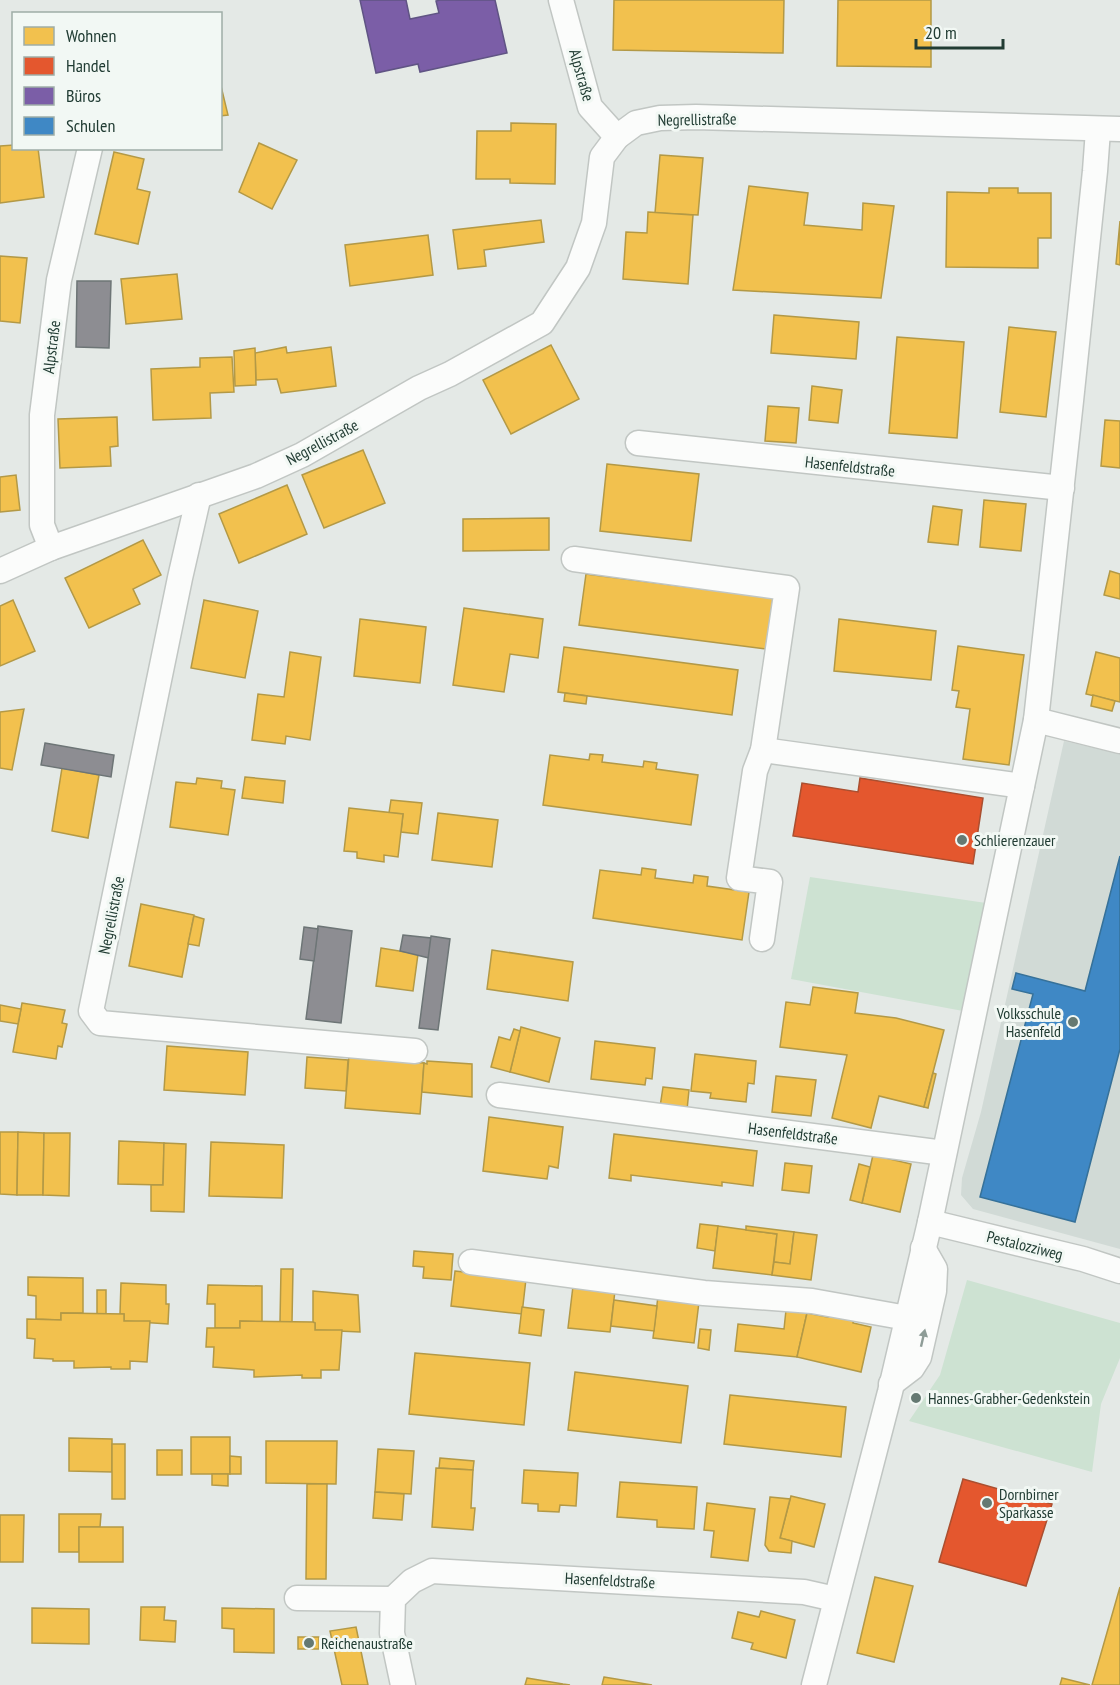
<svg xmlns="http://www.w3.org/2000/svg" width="1120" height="1685" viewBox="0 0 1120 1685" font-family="'PT Sans Narrow',sans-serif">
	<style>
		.built { fill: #d1dad6 }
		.green { fill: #cde2d2 }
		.homes { fill: #f2c14e; stroke: #b39946; stroke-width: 1.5 }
		.shops { fill: #e4572e; stroke: #aa4f30; stroke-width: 1.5 }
		.offices { fill: #7b5ea7; stroke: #605484; stroke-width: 1.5 }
		.schools { fill: #3f88c5; stroke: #367199; stroke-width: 1.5 }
		.industry { fill: #8d8d92; stroke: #6d7576; stroke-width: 1.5 }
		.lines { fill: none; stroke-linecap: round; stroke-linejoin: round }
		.street-casing { stroke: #c1c6c3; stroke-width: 27 }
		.street { stroke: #fbfcfb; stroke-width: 24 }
		.oneway { fill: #8e9c97 }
		.poi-dot { fill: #657972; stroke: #f2f8f4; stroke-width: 2 }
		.labels { text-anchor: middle; stroke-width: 6; stroke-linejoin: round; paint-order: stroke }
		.street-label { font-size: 16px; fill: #213c33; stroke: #f2f8f4 }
		.poi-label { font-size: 16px; fill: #213c33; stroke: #f2f8f4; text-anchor: start }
	</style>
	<rect width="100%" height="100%" fill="#e4e9e6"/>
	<polygon class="built" points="1064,741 1120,754 1120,1249 973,1209 961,1195 962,1178 981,1112"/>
	<g class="green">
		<polygon points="810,877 986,903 963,1011 791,979"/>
		<polygon points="967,1280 1120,1323 1120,1358 1101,1404 1092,1472 909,1421 940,1375"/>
	</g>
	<g class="homes">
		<polygon points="614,0 784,0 783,53 613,50"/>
		<polygon points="838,0 931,0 931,67 837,66"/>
		<polygon points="220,82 228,115 220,116"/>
		<polygon points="511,123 556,124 555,184 510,183 510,179 476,179 477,131 511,131"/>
		<polygon points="259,143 297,160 272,209 239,192"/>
		<polygon points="14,145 14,148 38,148 44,197 0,203 0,146"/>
		<polygon points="114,152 144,159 137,189 150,192 138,244 95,234"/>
		<polygon points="660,155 703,158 698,215 655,213"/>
		<polygon points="749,186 808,193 804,225 862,230 863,203 894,206 881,298 733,290"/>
		<polygon points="989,188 1018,188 1018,193 1051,193 1051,238 1038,238 1038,268 946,267 947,192 989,193"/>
		<polygon points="648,212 693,215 688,284 623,279 626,232 647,233"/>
		<polygon points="541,220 544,242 484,250 486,266 458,269 453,230"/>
		<polygon points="1120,221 1120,265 1116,264"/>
		<polygon points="428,235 433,275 350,286 345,245"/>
		<polygon points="0,256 27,258 20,323 0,321"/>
		<polygon points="177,274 182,319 126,324 121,279"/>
		<polygon points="774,315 859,322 856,359 771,353"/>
		<polygon points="1009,327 1056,332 1046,417 1000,412"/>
		<polygon points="897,337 964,342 957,438 889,433"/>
		<polygon points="551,345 579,399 511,434 483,380"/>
		<polygon points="286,347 287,353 331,347 336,386 281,393 277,379 256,380 255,353"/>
		<polygon points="255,348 256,385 235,386 234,351"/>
		<polygon points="232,357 234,392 210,393 211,418 153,420 151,369 200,367 200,358"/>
		<polygon points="812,386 842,390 838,423 809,420"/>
		<polygon points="768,406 799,408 796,443 765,441"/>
		<polygon points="117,417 118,446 110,447 111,466 60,468 58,419"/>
		<polygon points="1105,420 1120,421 1120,468 1101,466"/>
		<polygon points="363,450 385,503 324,528 302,475"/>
		<polygon points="607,464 699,474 691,541 600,531"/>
		<polygon points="16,475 20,510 0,512 0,477"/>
		<polygon points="287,485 307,534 239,563 219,514"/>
		<polygon points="984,500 1026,504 1021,551 980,547"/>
		<polygon points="933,506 962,510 958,545 928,542"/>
		<polygon points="549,518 549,550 463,551 463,519"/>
		<polygon points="143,540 161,575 133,589 140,604 89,628 65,578"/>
		<polygon points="1110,571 1120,574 1120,599 1104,595"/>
		<polygon points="586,574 773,598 766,649 579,625"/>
		<polygon points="13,600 35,651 0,666 0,606"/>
		<polygon points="204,600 258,611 245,678 191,668"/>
		<polygon points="464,608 543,619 538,658 510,654 504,692 453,685"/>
		<polygon points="360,619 426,627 420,683 354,676"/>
		<polygon points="839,619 936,631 931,680 834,671"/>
		<polygon points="958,646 1024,655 1009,765 963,759 970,709 956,707 959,691 952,690"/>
		<polygon points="564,647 738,670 732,715 558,692"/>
		<polygon points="290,652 321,657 310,740 286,736 285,744 252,740 258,694 284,697"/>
		<polygon points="1096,652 1120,658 1120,702 1086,694"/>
		<polygon points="565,693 587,696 586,704 564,701"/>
		<polygon points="1093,695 1115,701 1112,711 1091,706"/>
		<polygon points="24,709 12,770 0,768 0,712"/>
		<polygon points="590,754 603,755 602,762 643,767 644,761 657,763 656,769 698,775 691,825 543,805 550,755 589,760"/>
		<polygon points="62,768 99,775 88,838 52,831"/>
		<polygon points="245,777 285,781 283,803 242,798"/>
		<polygon points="197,778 222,781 221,788 235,790 228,835 170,827 176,782 196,784"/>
		<polygon points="391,800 422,803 418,834 401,832 403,814 389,813"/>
		<polygon points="349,808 403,814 398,857 384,855 384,862 357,858 357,852 344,851"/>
		<polygon points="438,813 498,820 492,867 432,860"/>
		<polygon points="642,868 656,870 655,878 693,883 694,875 708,877 707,886 749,892 742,940 593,918 600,870 641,875"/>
		<polygon points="141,904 194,915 182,977 129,966"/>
		<polygon points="194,916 204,919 199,946 188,944"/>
		<polygon points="381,948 418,954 413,991 376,986"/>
		<polygon points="492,950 573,962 568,1001 487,989"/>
		<polygon points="813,987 858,993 855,1013 896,1018 944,1030 924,1107 879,1096 871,1128 832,1118 847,1055 780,1047 786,1002 810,1005"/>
		<polygon points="22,1003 65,1010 62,1023 67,1024 62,1047 58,1046 56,1059 13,1052"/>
		<polygon points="0,1005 21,1009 18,1024 0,1021"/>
		<polygon points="521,1027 560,1038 549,1082 510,1072"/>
		<polygon points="514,1029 520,1031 510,1072 491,1067 499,1037 510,1040"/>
		<polygon points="595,1041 655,1048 652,1079 646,1078 645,1085 591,1079"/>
		<polygon points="167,1046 248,1052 245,1095 164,1090"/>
		<polygon points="695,1054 756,1061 754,1084 748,1083 746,1102 710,1098 711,1093 691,1091"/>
		<polygon points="349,1055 377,1057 377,1060 424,1063 420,1114 345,1108"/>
		<polygon points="307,1057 348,1060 346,1091 305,1088"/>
		<polygon points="427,1061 472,1064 472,1097 422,1092 424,1063 427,1064"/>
		<polygon points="933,1073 936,1074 928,1108 924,1107"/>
		<polygon points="776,1076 816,1080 811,1116 772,1112"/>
		<polygon points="663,1087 689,1090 687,1110 660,1107"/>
		<polygon points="489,1117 563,1127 558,1168 549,1166 547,1179 483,1171"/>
		<polygon points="0,1132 18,1132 17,1195 0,1194"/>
		<polygon points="18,1132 44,1133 43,1195 17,1195"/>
		<polygon points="44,1133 70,1133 69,1196 43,1195"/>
		<polygon points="614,1134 757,1151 753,1186 722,1182 722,1186 631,1175 631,1181 609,1178"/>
		<polygon points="119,1141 164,1143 163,1185 118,1184"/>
		<polygon points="211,1142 284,1145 282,1198 209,1196"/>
		<polygon points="164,1143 186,1144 184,1212 151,1211 151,1185 163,1185"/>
		<polygon points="873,1155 911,1164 900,1212 862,1203"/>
		<polygon points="785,1163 812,1166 809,1193 782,1190"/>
		<polygon points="859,1164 870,1167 862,1203 850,1200"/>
		<polygon points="700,1224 718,1226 715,1251 697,1248"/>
		<polygon points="718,1226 777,1234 772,1275 713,1268"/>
		<polygon points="746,1226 794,1232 790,1264 774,1262 777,1234 746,1230"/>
		<polygon points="794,1232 817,1235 811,1280 772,1275 774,1262 790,1264"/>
		<polygon points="414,1251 453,1254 451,1280 423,1278 424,1267 413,1266"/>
		<polygon points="281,1269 293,1269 292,1322 280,1322"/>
		<polygon points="455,1271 526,1279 522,1314 451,1306"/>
		<polygon points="28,1277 83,1278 83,1313 61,1313 61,1320 36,1319 36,1296 28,1295"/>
		<polygon points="121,1283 166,1285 166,1304 169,1304 168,1324 124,1321 124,1314 120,1314"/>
		<polygon points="208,1285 262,1286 262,1322 240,1321 240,1328 215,1328 215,1304 207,1304"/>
		<polygon points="573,1286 615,1291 610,1332 568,1328"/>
		<rect x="97" y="1290" width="9" height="24"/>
		<polygon points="313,1291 358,1295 360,1332 315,1330 315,1323 313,1322"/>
		<polygon points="658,1296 699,1302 694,1343 653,1338"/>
		<polygon points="614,1300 657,1306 654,1331 611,1326"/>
		<polygon points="522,1307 544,1310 541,1336 519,1333"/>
		<polygon points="786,1310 807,1313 797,1357 735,1351 738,1324 784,1329"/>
		<polygon points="829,1312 854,1318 853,1323 871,1327 861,1372 797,1357 807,1313 828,1317"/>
		<polygon points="61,1313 124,1314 124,1321 150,1321 147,1362 130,1361 130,1369 111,1369 111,1367 74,1368 74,1361 53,1361 53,1359 34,1358 35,1339 27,1338 27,1319 61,1320"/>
		<polygon points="240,1321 313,1322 315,1323 315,1330 342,1330 339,1370 321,1370 321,1378 302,1378 302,1375 254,1377 254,1370 213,1367 214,1347 206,1347 207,1328 240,1328"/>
		<polygon points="700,1329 711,1330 709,1350 698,1348"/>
		<polygon points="415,1353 530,1363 524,1425 409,1414"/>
		<polygon points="575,1372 688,1386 681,1443 568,1430"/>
		<polygon points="730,1395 846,1407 841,1457 724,1444"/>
		<rect x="191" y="1437" width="39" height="37"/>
		<polygon points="69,1438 112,1439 112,1472 69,1471"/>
		<polygon points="266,1441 337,1441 336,1484 266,1483"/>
		<rect x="112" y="1444" width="13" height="55"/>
		<polygon points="378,1449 414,1451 411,1494 375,1492"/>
		<rect x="157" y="1450" width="25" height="25"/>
		<polygon points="230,1456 241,1457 241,1474 230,1474"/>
		<polygon points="440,1458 474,1461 473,1470 439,1468"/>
		<polygon points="436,1468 473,1470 471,1508 475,1508 473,1530 432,1527"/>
		<polygon points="524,1470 578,1473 576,1506 560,1505 559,1512 538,1511 538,1504 522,1503"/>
		<polygon points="212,1474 228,1474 228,1486 212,1485"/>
		<polygon points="620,1482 697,1487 694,1529 657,1527 657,1520 617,1517"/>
		<polygon points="307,1484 327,1484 326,1579 306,1579"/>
		<polygon points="375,1492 404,1494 402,1520 373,1518"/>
		<polygon points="791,1496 825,1504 814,1547 780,1538"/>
		<polygon points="770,1497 790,1499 780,1538 792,1541 791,1553 769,1551 765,1545"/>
		<polygon points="707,1503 755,1509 748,1561 711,1557 714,1531 704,1530"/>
		<polygon points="59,1514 101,1514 100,1527 79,1527 79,1552 59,1552"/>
		<polygon points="0,1515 24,1515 23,1562 0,1562"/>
		<rect x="79" y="1527" width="44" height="35"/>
		<polygon points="875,1577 913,1586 894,1662 857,1653"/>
		<polygon points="1120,1587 1120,1685 1092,1685"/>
		<polygon points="141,1607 165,1607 164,1620 176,1621 175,1642 140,1640"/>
		<polygon points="32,1608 89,1609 89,1644 32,1643"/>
		<polygon points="222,1608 274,1609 274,1653 234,1652 234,1629 222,1628"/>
		<polygon points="761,1611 795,1620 786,1658 751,1649 753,1643 732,1638 738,1612 759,1617"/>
		<polygon points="356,1627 368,1685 342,1685 330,1631"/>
		<rect x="298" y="1637" width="21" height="12"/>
		<polygon points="604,1677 652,1685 602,1685"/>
		<polygon points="527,1678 563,1684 570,1685 525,1685"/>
		<polygon points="1062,1678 1090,1685 1060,1685"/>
	</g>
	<g class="shops">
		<polygon points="860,778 983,798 973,864 793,836 802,783 858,792"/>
		<polygon points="963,1479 1052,1504 1026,1586 939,1562"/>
	</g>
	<polygon class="offices" points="360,0 406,0 410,19 439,13 436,1 440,0 495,0 507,53 420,72 418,64 376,73"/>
	<polygon class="schools" points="1120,856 1120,1049 1075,1222 980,1197 1033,994 1012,989 1016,973 1085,991"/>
	<g class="industry">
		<polygon points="77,281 111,281 109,348 76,347"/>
		<polygon points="45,743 114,755 111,777 41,765"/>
		<polygon points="318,926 352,931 341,1023 306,1019"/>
		<polygon points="304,927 318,929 314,961 300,959"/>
		<polygon points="403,935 431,938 429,958 400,951"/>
		<polygon points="431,936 450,939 438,1030 419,1028"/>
	</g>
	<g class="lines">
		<defs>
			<g id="street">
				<polyline points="561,0 590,107 617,137"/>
				<polyline points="638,443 1062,488"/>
				<polyline points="199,495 180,578 91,1011 100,1023 415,1051"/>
				<polyline points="51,548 42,525 42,415 59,280 90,148"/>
				<polyline points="574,559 787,588 763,750 755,771 739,878 770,882 762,939"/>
				<polyline points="0,571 51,548 256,476 302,455 419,388 450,374 542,323 578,268 594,223 602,157 617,137 636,123 660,118 696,117 1120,129"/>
				<polyline points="1036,720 1120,741"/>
				<polyline points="763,750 1022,786"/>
				<polyline points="499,1095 944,1153"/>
				<polyline points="930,1222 1083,1259 1120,1271"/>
				<polyline points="471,1262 704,1293 812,1301 907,1318"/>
				<polyline points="891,1384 912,1368 919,1357 934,1291 935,1269 923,1248"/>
				<polyline points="297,1598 393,1599"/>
				<polyline points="403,1685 392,1633 393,1599 412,1581 432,1571 804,1592 835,1599"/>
				<polyline points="814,1685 890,1392 930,1222 1036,720 1071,401 1095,171 1098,130"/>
			</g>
		</defs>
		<use href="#street" class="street-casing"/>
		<use href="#street" class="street"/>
	</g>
	<defs><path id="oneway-solid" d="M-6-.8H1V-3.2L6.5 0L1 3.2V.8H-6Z" transform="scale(1.5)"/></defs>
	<use class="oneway" href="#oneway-solid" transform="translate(923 1338) rotate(-77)"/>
	<g class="poi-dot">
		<circle cx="962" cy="840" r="6"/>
		<circle cx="1073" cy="1022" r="6"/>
		<circle cx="916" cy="1398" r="6"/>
		<circle cx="987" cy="1503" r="6"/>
		<circle cx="309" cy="1643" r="6"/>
	</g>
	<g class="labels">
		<g class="street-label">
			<text transform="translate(582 75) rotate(74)" y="6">Alpstraße</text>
			<text transform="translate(697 119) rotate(-1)" y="6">Negrellistraße</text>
			<text transform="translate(51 347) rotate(-83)" y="6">Alpstraße</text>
			<text transform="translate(322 442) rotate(-28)" y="6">Negrellistraße</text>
			<text transform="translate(850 466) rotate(6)" y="6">Hasenfeldstraße</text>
			<text transform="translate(111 915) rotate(-79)" y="6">Negrellistraße</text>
			<text transform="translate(793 1133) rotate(7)" y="6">Hasenfeldstraße</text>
			<text transform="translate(1025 1245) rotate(14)" y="6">Pestalozziweg</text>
			<text transform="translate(610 1580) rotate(3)" y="6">Hasenfeldstraße</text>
		</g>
		<g class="poi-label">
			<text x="974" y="846">Schlierenzauer</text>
			<text x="1061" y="1019" text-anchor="end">Volksschule<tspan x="1061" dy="18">Hasenfeld</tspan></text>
			<text x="928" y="1404">Hannes-Grabher-Gedenkstein</text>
			<text x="999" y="1500">Dornbirner<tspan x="999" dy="18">Sparkasse</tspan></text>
			<text x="321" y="1649">Reichenaustraße</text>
		</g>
	</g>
	<rect x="12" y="12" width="210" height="138" fill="#f2f8f4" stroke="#9eada7" stroke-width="1.5"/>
	<rect x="24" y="27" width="30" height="18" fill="#f2c14e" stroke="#9eada7" stroke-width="1.5"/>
	<text x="66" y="42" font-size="18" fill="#213c33">Wohnen</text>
	<rect x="24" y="57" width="30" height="18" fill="#e4572e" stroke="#9eada7" stroke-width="1.5"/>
	<text x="66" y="72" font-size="18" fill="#213c33">Handel</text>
	<rect x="24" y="87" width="30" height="18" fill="#7b5ea7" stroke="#9eada7" stroke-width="1.5"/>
	<text x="66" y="102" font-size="18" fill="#213c33">Büros</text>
	<rect x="24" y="117" width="30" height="18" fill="#3f88c5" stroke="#9eada7" stroke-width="1.5"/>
	<text x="66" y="132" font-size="18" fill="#213c33">Schulen</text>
	<path d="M916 39v9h87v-9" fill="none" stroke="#213c33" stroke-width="3"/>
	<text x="925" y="39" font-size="18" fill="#213c33" stroke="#f2f8f4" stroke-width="4.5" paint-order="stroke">20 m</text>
</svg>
